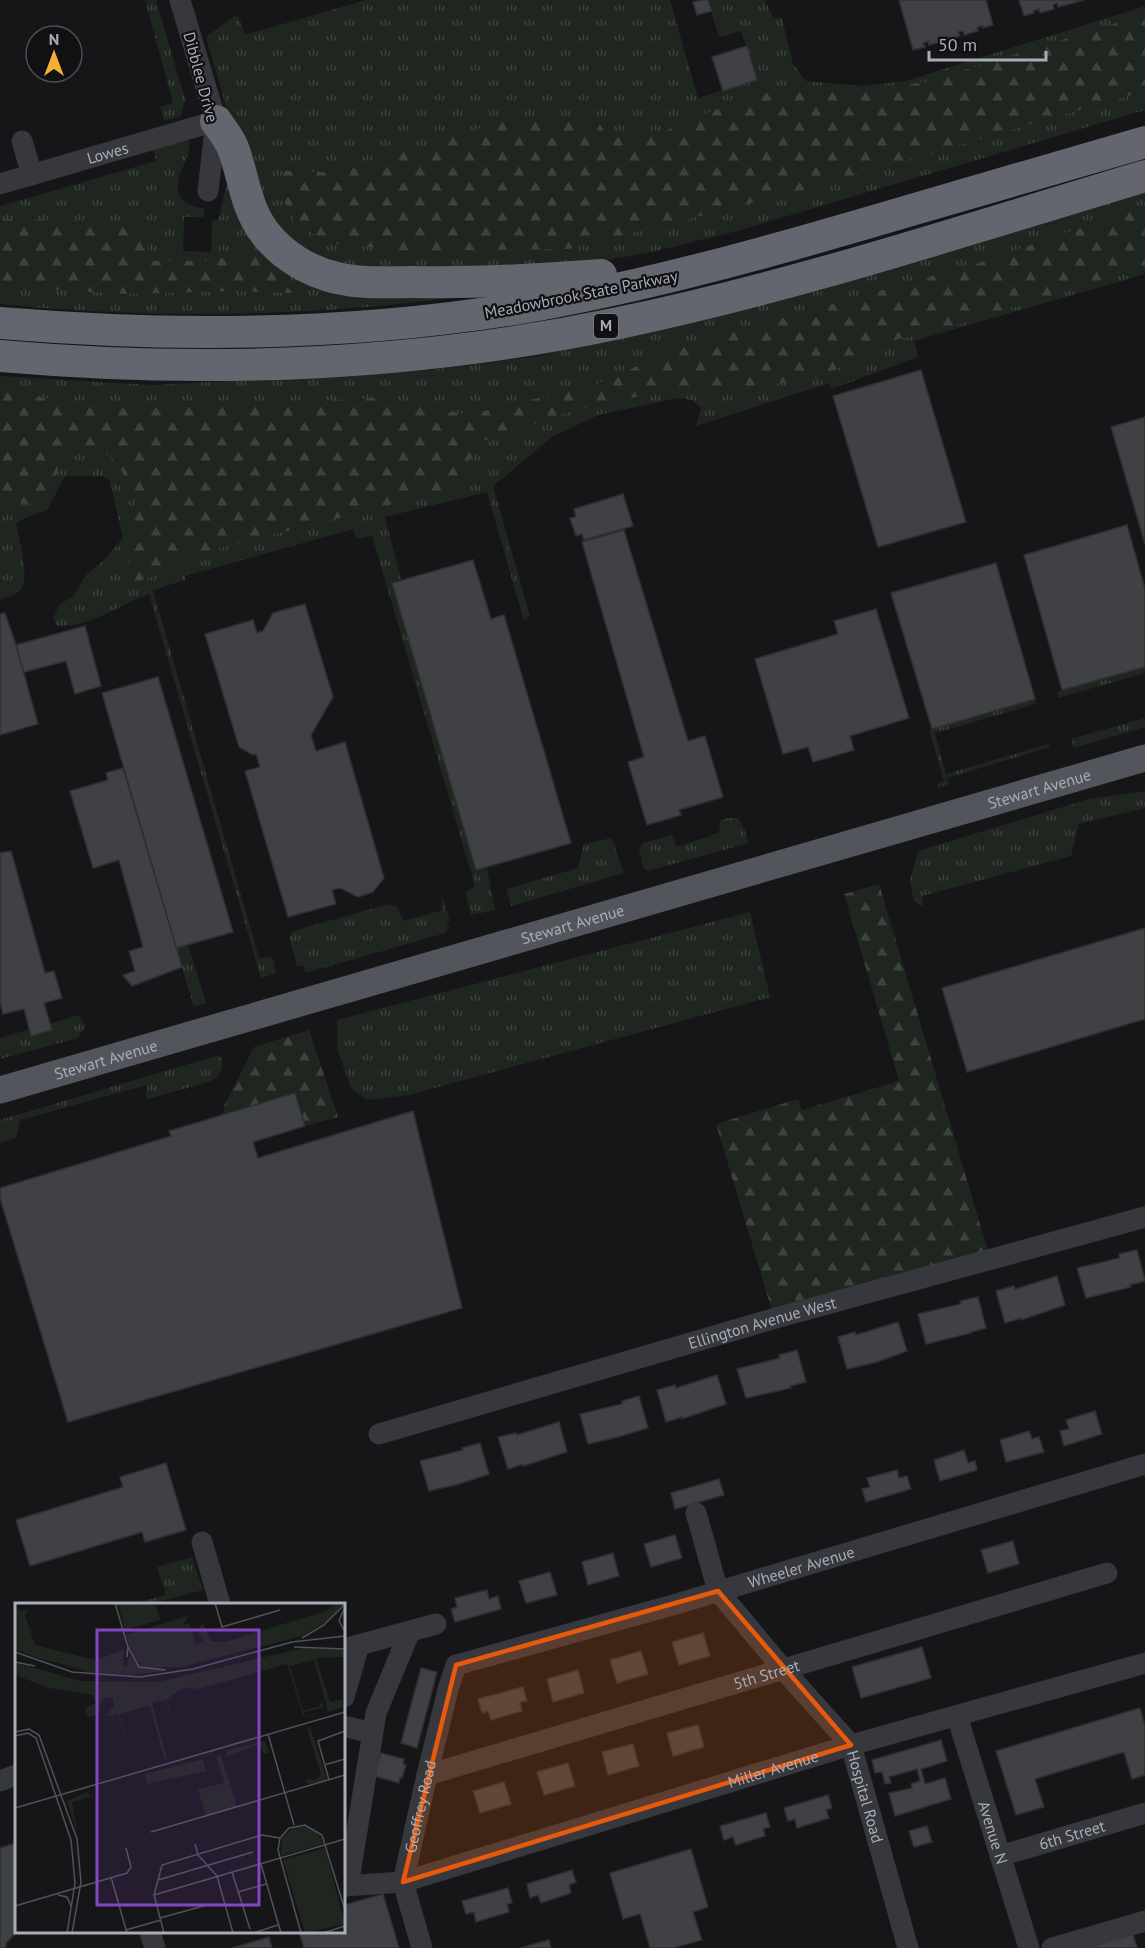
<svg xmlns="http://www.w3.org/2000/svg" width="1145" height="1948" viewBox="0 0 1145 1948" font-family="'PT Sans',sans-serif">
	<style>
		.grass { fill: url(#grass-tufts) }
		.forest { fill: url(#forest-firs) }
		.building { fill: #404145; stroke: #303034; stroke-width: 1.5 }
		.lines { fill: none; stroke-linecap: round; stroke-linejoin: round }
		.minor { stroke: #37383d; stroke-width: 21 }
		.major { stroke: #53555c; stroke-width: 27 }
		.highway { stroke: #63666e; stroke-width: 32 }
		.marked { fill: #e8590c; fill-opacity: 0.2; stroke: #e8590c; stroke-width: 4.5; stroke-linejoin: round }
		.labels { text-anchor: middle; stroke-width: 4.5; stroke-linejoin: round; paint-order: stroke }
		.shield { fill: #111113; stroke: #7b7e86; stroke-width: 1.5 }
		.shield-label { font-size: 15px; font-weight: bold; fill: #a8adb8 }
		.street-label { font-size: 16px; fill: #a8adb8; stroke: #111113 }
		.inset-road { fill: none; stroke: #505258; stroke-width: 1.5 }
		.view { fill: #8446be; fill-opacity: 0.15; stroke: #8446be; stroke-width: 3 }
		.inset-edge { fill: none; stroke: #a8adb8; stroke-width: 3 }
	</style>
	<defs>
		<pattern id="grass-tufts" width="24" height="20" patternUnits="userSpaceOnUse" patternTransform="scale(1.5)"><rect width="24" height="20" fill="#1e261f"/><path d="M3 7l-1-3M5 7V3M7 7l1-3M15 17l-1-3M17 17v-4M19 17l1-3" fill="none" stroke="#3c433d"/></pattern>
		<pattern id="forest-firs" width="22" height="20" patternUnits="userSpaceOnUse" patternTransform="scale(1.5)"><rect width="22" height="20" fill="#1e261f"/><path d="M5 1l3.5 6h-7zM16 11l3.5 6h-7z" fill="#3c433d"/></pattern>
	</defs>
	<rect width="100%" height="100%" fill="#161618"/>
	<g class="grass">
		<polygon points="145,0 156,0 185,99 181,116 164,121 160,107 173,103"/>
		<polygon points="366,0 670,0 698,98 757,80 741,31 719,37 708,0 765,0 773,17 782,18 793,64 806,81 862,86 906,81 1145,6 1145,110 737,231 652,252 591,263 355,270 295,249 249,186 206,37 235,16 239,18 245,35"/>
		<path d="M188,140C198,157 150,198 204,209V217H184L183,251L211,252L212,221L218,220L229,175L274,251L480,294C322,317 159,320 0,304V206L156,161L153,149Z"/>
		<path d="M1145,193V274L914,341L918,357L831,389L829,383L696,426L701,408L692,400L678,398L598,415L552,437L493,486L530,616L524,621L487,492L385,517L401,579L392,582L476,871L487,868L495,910L471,915L465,892L475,886L372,536L360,539L356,537L353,529L185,576V580L153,590L259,958L270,957L273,959L276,973L261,978L149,594C120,604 89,628 57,626L53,619L59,605L73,596L87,574L103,561L123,538L110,481L102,476H65L47,510L25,518L16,523C19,538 30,578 21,589C16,596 8,597 0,599V376L153,385L430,370L539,356L670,323L1029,221Z"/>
		<polygon points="1145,667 1145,673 1058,698 1057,692"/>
		<polygon points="1035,699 1036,704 935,733 946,774 1048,744 1050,747 947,778 949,784 939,787 937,784 944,781 929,730"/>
		<polygon points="1145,718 1145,727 1074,748 1071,739"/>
		<polygon points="1145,791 1145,808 1079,824 1071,856 922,896 923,907 914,901 910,881 918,851 1089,799"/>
		<polygon points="728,818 738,818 745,831 748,843 648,871 644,869 639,849 643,843 672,835 676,847 719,833 720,821"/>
		<polygon points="612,838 624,873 511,906 506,889 578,868 584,844"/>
		<polygon points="441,897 443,898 450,922 447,924 447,927 450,926 445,933 309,972 305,972 304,966 297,966 289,937 293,931 389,904 398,907 403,921 443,910"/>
		<polygon points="750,912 770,997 409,1095 367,1100 351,1088 337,1048 337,1020"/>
		<polygon points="188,945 206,1003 194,1007 176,948"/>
		<polygon points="79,1015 85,1026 78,1038 0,1059 0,1038"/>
		<path d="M216,1056L222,1058C224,1068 220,1075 212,1081L148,1099L146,1096L147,1085L20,1120L16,1138L0,1143V1120Z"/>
		<polygon points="192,1557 203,1590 150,1604 132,1604 166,1595 157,1567"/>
	</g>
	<g class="forest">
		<polygon points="1145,14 1145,91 811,188 568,249 412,251 328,243 295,222 275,184 285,171 323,172 366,164 502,121 599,123 609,138 660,133 741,99 797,87 880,89 930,81"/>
		<polygon points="1145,209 1145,267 923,335 898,339 818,378 708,393 680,387 573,411 477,443 458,486 363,512 195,554 164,573 136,582 129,571 130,557 128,533 135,500 119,465 104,451 68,447 46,498 27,504 8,501 0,488 0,392 130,409 376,398 467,415 597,384 677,348 982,262 1125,212"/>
		<polygon points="0,219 95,221 141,227 152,261 208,261 252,252 293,293 234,291 128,294 0,287"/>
		<polygon points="879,884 988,1251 773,1314 716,1124 798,1099 802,1110 899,1081 844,894"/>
		<polygon points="309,1030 338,1117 305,1126 294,1093 223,1114 224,1106 254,1047"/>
	</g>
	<g class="building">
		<polygon points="702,0 708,0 712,11 697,15 693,2"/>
		<polygon points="899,0 986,0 993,25 983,28 983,26 977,27 978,31 964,35 963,31 958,32 960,36 929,45 928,41 923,43 925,47 913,50"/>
		<polygon points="1019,0 1084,0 1058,7 1057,3 1053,5 1054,9 1040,13 1039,9 1033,11 1034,13 1024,16"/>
		<polygon points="747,46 757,80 723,91 712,57"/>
		<polygon points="921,370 966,522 878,547 833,396"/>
		<polygon points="1145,417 1145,544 1111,427"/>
		<polygon points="623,494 633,526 584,540 582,534 576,536 570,518 576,517 574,509"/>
		<polygon points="1127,525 1145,589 1145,667 1062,690 1024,555"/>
		<polygon points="624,530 688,741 705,736 723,797 679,810 681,815 647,825 628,762 644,757 582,542"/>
		<polygon points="473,560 491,619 504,615 571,843 476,870 392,583"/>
		<polygon points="996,563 1035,699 932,729 891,593"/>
		<polygon points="305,604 333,697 311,735 316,751 345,742 384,878 373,892 358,897 340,888 332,890 336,904 288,917 245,771 260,767 256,754 253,755 239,747 205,634 253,620 257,633 263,631 273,613"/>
		<polygon points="876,609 909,718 850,736 854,750 813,762 808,747 783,754 755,659 838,634 834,621"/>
		<polygon points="5,613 16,645 38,724 0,735 0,614"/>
		<polygon points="85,626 101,686 75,694 66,661 24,672 16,645"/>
		<polygon points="158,677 233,932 176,948 102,693"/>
		<polygon points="123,768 182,967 132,986 123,975 135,971 129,951 143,947 119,860 93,868 70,791 108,780 106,773"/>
		<polygon points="11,851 45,973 54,971 62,998 44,1003 52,1030 31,1036 24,1009 3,1014 0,1002 0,853"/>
		<polygon points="1145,928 1145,1019 967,1072 942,988"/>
		<polygon points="295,1093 305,1126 253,1142 258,1158 413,1111 462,1308 68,1422 0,1198 0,1188 171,1136 169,1131"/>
		<polygon points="1137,1250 1145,1281 1130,1285 1131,1287 1086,1298 1077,1268 1120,1258 1119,1254"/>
		<polygon points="1057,1276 1065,1305 1021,1320 1021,1318 1005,1323 996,1291 1014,1286 1015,1289"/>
		<polygon points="978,1297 986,1328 971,1332 971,1333 926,1344 918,1314 961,1304 960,1301"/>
		<polygon points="898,1322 907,1351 877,1362 847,1369 838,1337 855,1332 856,1335"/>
		<polygon points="797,1350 806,1382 790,1386 791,1388 746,1398 737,1369 780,1358 779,1355"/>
		<polygon points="717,1375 726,1404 682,1419 682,1417 666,1422 657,1390 675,1385 676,1388"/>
		<polygon points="639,1396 648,1428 618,1437 588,1444 580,1414 622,1404 622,1401"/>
		<polygon points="1095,1411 1102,1434 1064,1446 1060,1431 1069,1429 1066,1420"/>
		<polygon points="559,1422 567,1452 523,1466 523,1464 508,1469 498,1437 516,1433 517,1435"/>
		<polygon points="1029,1431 1032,1439 1039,1437 1044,1452 1006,1462 1000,1440"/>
		<polygon points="480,1443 489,1474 459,1484 429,1491 420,1461 463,1450 462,1448"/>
		<polygon points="964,1450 968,1463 975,1461 977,1470 940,1481 934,1460"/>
		<polygon points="166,1463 186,1530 145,1542 142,1532 30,1566 16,1520 123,1487 120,1477"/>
		<polygon points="897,1470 899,1478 907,1476 911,1489 866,1502 862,1489 870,1487 867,1478"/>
		<polygon points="719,1479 724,1495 675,1509 671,1493"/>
		<polygon points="675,1535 682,1558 651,1567 644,1544"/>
		<polygon points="1013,1541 1019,1564 988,1573 981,1550"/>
		<polygon points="613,1553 619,1576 588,1585 582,1562"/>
		<polygon points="550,1572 557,1595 526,1603 519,1581"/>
		<polygon points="487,1590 489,1599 498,1596 501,1609 455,1622 451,1609 457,1607 455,1598"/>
		<polygon points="703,1633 710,1656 679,1665 672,1642"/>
		<polygon points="922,1647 931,1678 861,1698 852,1667"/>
		<polygon points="641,1651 648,1674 617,1683 610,1660"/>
		<polygon points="421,1668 437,1672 417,1748 401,1743"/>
		<polygon points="578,1670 584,1693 553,1702 547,1679"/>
		<polygon points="523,1687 527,1701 520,1702 522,1711 491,1720 488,1711 482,1713 478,1699"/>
		<polygon points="1140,1708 1145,1726 1145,1775 1132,1779 1124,1752 1035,1779 1044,1807 1016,1815 996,1751"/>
		<polygon points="698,1725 704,1747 673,1756 667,1733"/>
		<polygon points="941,1740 947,1761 921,1769 925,1784 945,1778 951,1799 895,1816 889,1793 912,1788 911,1784 920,1781 917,1769 889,1777 891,1783 885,1784 882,1772 875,1773 872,1760"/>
		<polygon points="633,1744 639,1766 608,1775 602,1752"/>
		<polygon points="381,1753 404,1759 403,1764 406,1765 402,1778 400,1777 399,1783 374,1776"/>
		<polygon points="568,1763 575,1786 544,1795 537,1772"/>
		<polygon points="504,1782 511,1804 480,1813 473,1791"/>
		<polygon points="828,1795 832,1808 826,1810 829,1818 797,1828 795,1819 788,1821 784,1808"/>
		<polygon points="766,1813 770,1827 763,1829 765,1836 736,1845 733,1837 724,1840 720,1826"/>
		<polygon points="927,1826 932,1842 914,1847 909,1831"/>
		<polygon points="16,1843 17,1932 6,1943 6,1948 0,1948 0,1848"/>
		<polygon points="691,1849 708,1907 693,1912 702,1940 673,1948 650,1948 640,1914 623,1919 610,1873"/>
		<polygon points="572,1870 576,1882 569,1885 571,1893 541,1903 538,1895 530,1898 527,1884"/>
		<polygon points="508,1888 512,1903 507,1904 509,1912 476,1922 474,1912 466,1914 462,1901"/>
		<polygon points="383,1894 399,1948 304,1948 299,1932 344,1932 344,1905"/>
		<polygon points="1131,1928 1137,1948 1071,1948"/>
		<polygon points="269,1937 272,1948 232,1948"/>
		<polygon points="549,1940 551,1948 520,1948"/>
	</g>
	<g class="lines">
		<g class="minor">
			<polyline points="180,0 216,121 208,191"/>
			<polyline points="22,141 32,175"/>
			<path id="s1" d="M0,184L216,121"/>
			<path id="s2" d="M379,1434L776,1318L1145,1217"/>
			<path id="s3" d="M696,1513L718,1591L783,1669L851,1745L908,1948"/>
			<polyline points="202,1542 220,1604"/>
			<polyline points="344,1649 436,1624"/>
			<polyline points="344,1697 359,1645"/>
			<path id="s4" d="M957,1716L1029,1948"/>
			<polyline points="344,1726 372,1733"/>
			<path id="s5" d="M427,1775L1107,1573"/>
			<polyline points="0,1781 16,1775"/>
			<path id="s6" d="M1000,1856L1145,1813"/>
			<path id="s7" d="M344,1886L403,1882L851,1745L1145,1663"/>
			<polyline points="348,1886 376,1713 410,1631"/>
			<polyline points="150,1932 155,1948"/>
			<path id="s8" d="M422,1948L403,1882L427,1775L449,1686L456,1665L673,1605L1145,1464"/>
			<polyline points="1052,1948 1145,1921"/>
		</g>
		<path class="major" id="s9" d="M0,1090L1145,758"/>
		<g class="highway">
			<path d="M216,121C222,130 229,138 233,148C244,177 245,207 265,233C282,255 309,272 337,278C362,284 388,282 414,282C476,283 538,280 601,275"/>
			<path d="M0,323C180,338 361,336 538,305C664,282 786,247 908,211C987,188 1066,165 1145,142"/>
			<path d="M0,356C206,374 416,366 619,323C797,286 971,228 1145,176"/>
		</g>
	</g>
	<path class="marked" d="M718,1591L851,1745L403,1882L456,1665Z"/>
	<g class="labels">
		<rect class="shield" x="594" y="314" width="24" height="24" rx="4.5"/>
		<g class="shield-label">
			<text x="606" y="331">M</text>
		</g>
		<g class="street-label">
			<text transform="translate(201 77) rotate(75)" y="6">Dibblee Drive</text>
			<text dy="6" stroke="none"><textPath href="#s1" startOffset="112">Lowes</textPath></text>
			<text transform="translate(581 294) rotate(-11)" y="6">Meadowbrook State Parkway</text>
			<text dy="6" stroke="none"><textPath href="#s9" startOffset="1082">Stewart Avenue</textPath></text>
			<text dy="6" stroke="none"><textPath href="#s9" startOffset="596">Stewart Avenue</textPath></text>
			<text dy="6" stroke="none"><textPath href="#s9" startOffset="110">Stewart Avenue</textPath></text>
			<text dy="6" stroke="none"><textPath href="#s2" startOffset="399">Ellington Avenue West</textPath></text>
			<text dy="6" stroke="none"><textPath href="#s8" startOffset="651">Wheeler Avenue</textPath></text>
			<text dy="6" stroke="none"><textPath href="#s5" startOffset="354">5th Street</textPath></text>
			<text dy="6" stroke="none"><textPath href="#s7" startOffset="446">Miller Avenue</textPath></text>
			<text dy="6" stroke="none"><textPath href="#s3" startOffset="338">Hospital Road</textPath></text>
			<text dy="6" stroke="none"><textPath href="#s8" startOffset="146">Geoffrey Road</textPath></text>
			<text dy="6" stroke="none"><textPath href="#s4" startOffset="122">Avenue N</textPath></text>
			<text dy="6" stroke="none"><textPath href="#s6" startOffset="75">6th Street</textPath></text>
		</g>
	</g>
	<g transform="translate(15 1603)">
		<rect width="330" height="330" fill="#161618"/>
		<path d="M103,0H140L145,17L110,27ZM321,0H329L312,18L287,33L166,64L132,65L118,56L111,32L173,13L169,21H175L181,41L189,39L182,27L188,20L196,39H210L311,8ZM0,4L7,9L13,6L10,12L20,42L80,57L109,47L108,63H112L115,52L119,60L151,68L115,72L73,69L0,47ZM288,45L330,47V54L301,55L315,99L327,96L329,104L313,109L299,57L275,63L288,108L305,103L307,98L309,105L289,109L290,114L309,108L289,115L272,61L180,87V84L167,86L152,96L156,115L151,97L137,100L152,156H149L135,103L104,111L119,165L103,111L90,114L99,103L98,95L91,94L85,101L84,111L73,114L70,105L81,100L78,92L34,85L0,72V59L65,78L143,79ZM250,138L254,150L249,151L245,141L211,154L212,147ZM188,156L191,168L132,181L130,171ZM280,223L293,224L304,231L308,241L266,253L267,234ZM310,245L330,321L290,330L268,257Z" fill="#1e261f"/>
		<path d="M325,0L295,25L276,27L197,54L162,62L140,63L129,62L121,53L153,44L175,46L213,39L312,9ZM0,7L6,12L19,43L41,56L102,59L104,64L118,63L123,69L72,67L19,54L7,48L11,30L0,15ZM294,47L330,53H308L251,63L198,81L163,85L149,90L147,96L101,109L97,91L83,98L80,91L2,71L6,63L66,80L148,86L254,53ZM295,123L312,177L293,182L290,176L301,177L306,171L292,126ZM206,152L222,204L191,213L183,186L209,180L201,153ZM72,189L76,193L57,199L63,231L52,198Z" fill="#1e261f"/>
		<path d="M309,253L319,288L284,298L274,263Z" fill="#1e261f"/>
		<path class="inset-road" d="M100,0L113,44L112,54M200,0L207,24L265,7M329,6L324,18L330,29M287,35L309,22L330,1M113,44L124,64L151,67M279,44L330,46M0,49L57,69L125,74L178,66L277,39L330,33M0,59L20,63M0,129L14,126L24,132L62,236L66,279L57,330M253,131L279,222M0,133L13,130L21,135L56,237L60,280L52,330M309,162L330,156M314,177L303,138L330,128M0,205L330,109M136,229L330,172M180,241L183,252L202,273L218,330M246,261L266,330M217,269L235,326M96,274L112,330M143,277L238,249M223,289L251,281M43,292L52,294L56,303M139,292L330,236M0,303L112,270L116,264L111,245M145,315L192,302M111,327L146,317M149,330L139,292L147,262L247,232L265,235M238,330L263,322M286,330L263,247L265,235L274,225L290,222L307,232L330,307M308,330L330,323"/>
		<path class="view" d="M82,27H244V302H82Z"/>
		<rect width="330" height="330" class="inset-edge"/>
	</g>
	<g transform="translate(54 54)"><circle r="28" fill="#111113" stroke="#4d4f55" stroke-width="1.5"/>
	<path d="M0-4.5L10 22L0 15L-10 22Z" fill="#f2b134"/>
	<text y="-9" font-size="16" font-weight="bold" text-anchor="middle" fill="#a8adb8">N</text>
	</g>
	<path d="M929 51v9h117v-9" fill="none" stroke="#a8adb8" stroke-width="3"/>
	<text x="938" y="51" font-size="18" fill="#a8adb8" stroke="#111113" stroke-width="4.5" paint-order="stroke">50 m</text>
</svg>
